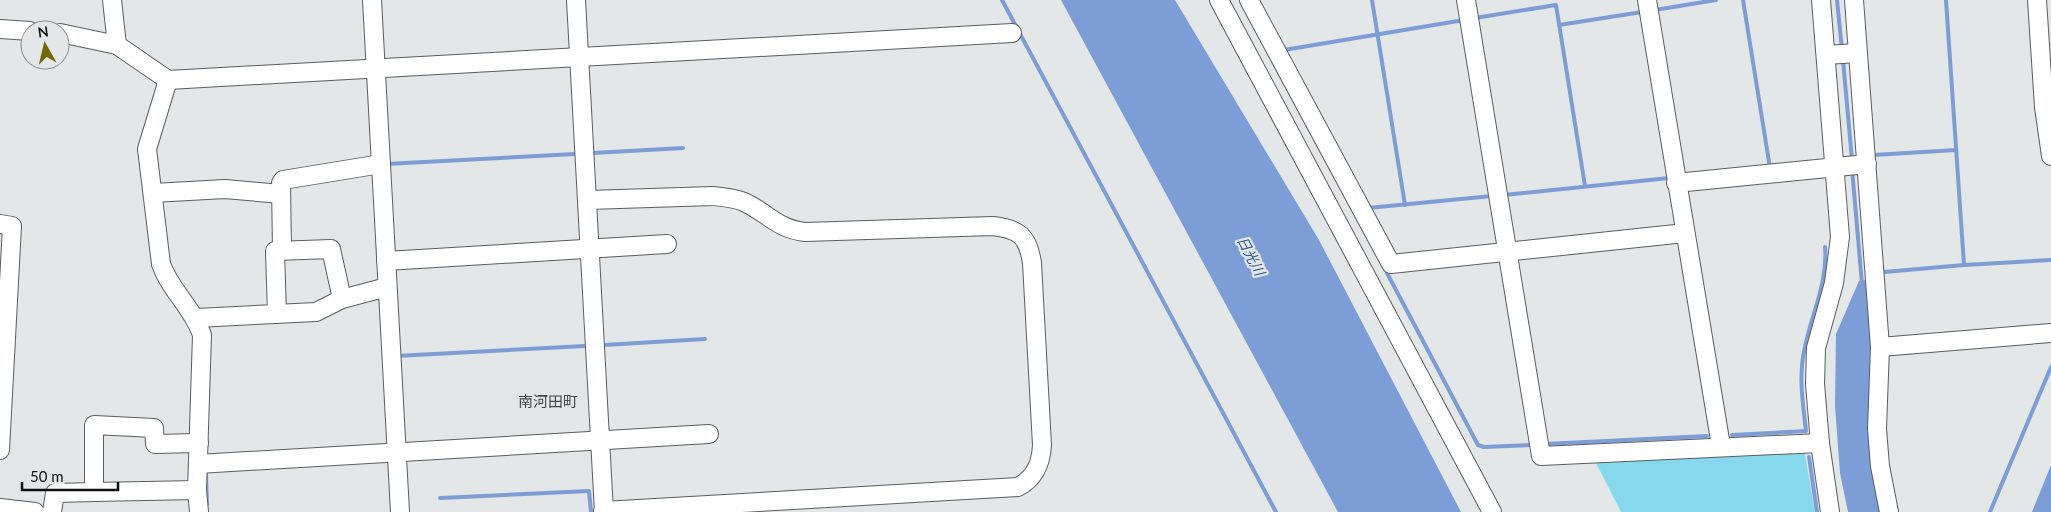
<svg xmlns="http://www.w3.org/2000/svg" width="2051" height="512" viewBox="0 0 2051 512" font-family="Lato,'Noto Sans JP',sans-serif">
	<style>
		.green { fill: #88d8ed }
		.water { fill: #7d9dd7 }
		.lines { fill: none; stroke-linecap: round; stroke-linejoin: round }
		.stream { stroke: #7d9dd7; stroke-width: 4 }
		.minor-casing { stroke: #5a5d5e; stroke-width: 20 }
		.minor { stroke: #fff; stroke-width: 18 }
		.labels { text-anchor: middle; stroke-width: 4.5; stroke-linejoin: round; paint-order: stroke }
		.water-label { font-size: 14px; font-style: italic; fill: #2e539a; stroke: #e3e7e8 }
		.quarter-label { font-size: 15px; fill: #434647; stroke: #e3e7e8 }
	</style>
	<rect width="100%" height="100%" fill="#e3e7e8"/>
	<polygon class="green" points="1804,450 1815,512 1621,512 1593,457"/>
	<g class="water">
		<polygon points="1061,0 1175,0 1319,240 1461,512 1338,512"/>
		<polygon points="1867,280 1883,512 1848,512 1840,473 1835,406 1836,334 1859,281"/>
		<polygon points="2051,465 2051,512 2032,512"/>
	</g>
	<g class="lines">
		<g class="stream">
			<polyline points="1002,0 1276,512"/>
			<polyline points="1372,0 1405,205"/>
			<polyline points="1743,0 1770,168"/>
			<polyline points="1837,0 1842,50"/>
			<polyline points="1946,0 1964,265 2051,260"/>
			<polyline points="1655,10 1716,0"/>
			<polyline points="1475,18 1556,5 1585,186"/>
			<polyline points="1559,25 1642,12"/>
			<polyline points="1284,50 1464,20"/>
			<polyline points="1843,60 1852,160"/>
			<polyline points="593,153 683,148"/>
			<polyline points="1874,155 1956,150"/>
			<polyline points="386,164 575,154"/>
			<polyline points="1852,169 1862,284"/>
			<polyline points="1504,195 1669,178"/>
			<polyline points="1368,208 1492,196"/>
			<polyline points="1884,272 1964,265"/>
			<polyline points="1387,273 1478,445 1484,447 1533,445"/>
			<polyline points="604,345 705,339"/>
			<polyline points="396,356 585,346"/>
			<path d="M1732,435L1806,431C1803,403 1798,376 1805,347C1812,313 1828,282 1825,247"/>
			<polyline points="1545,444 1707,436"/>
			<polyline points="1809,457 1817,512"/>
			<polyline points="206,474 207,504"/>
			<polyline points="440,498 589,491 591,512"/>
			<polyline points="1990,512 2051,367"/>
		</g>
		<defs>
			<g id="minor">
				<polyline points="112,0 117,45"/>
				<polyline points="372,0 400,512"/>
				<polyline points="576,0 604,512"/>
				<polyline points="1219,0 1492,512"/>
				<polyline points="1249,0 1391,264 1685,233"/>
				<polyline points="1466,0 1541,456 1820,443"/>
				<polyline points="1647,0 1721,446"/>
				<polyline points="1821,0 1840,237 1834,283 1816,348 1815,384 1820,443 1830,512"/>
				<polyline points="1854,0 1880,347 1877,429 1880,466 1889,512"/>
				<polyline points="2037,0 2044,107 2051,156"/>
				<polyline points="0,29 30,31"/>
				<polyline points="60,33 117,45 168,80 1012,33"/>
				<polyline points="1826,55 1857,53"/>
				<path d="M168,80L147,149L161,264C170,290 193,308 202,335L197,490L199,512"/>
				<polyline points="1676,183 1867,164"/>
				<polyline points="153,193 225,189 281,194"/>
				<path d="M588,200L713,196C723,197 735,198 744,202C768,213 777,229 805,232L993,226C1019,229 1028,236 1032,263L1042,445C1041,464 1035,478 1018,487L603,511"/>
				<polyline points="0,224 12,226 0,450"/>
				<polyline points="282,251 281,183 283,180 381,164"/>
				<polyline points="386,261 667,244"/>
				<polyline points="277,314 275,251 331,249 342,299"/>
				<polyline points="196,318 316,312 342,299 387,287"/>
				<polyline points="1880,347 2051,333"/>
				<polyline points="198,464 709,434"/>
				<polyline points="197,490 94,492 94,425 154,428 155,444 199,443"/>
				<polyline points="0,508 35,512"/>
				<polyline points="52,512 55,493 94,492"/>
			</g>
		</defs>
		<use href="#minor" class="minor-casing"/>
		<use href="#minor" class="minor"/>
	</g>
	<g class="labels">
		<g class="water-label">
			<text transform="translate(1251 256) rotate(62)" y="5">日光川</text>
		</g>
		<g class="quarter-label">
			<text x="548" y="407">南河田町</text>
		</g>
	</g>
	<g transform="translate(45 45) rotate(352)"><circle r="24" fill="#e3e7e8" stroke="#8d9091"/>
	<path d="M0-4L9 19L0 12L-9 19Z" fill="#706903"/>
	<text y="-8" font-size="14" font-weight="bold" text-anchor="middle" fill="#0d0e0e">N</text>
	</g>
	<path d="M22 482v8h96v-8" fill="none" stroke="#0d0e0e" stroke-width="2.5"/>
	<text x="30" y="482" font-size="15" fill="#0d0e0e" stroke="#e3e7e8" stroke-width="4" paint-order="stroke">50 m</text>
</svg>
